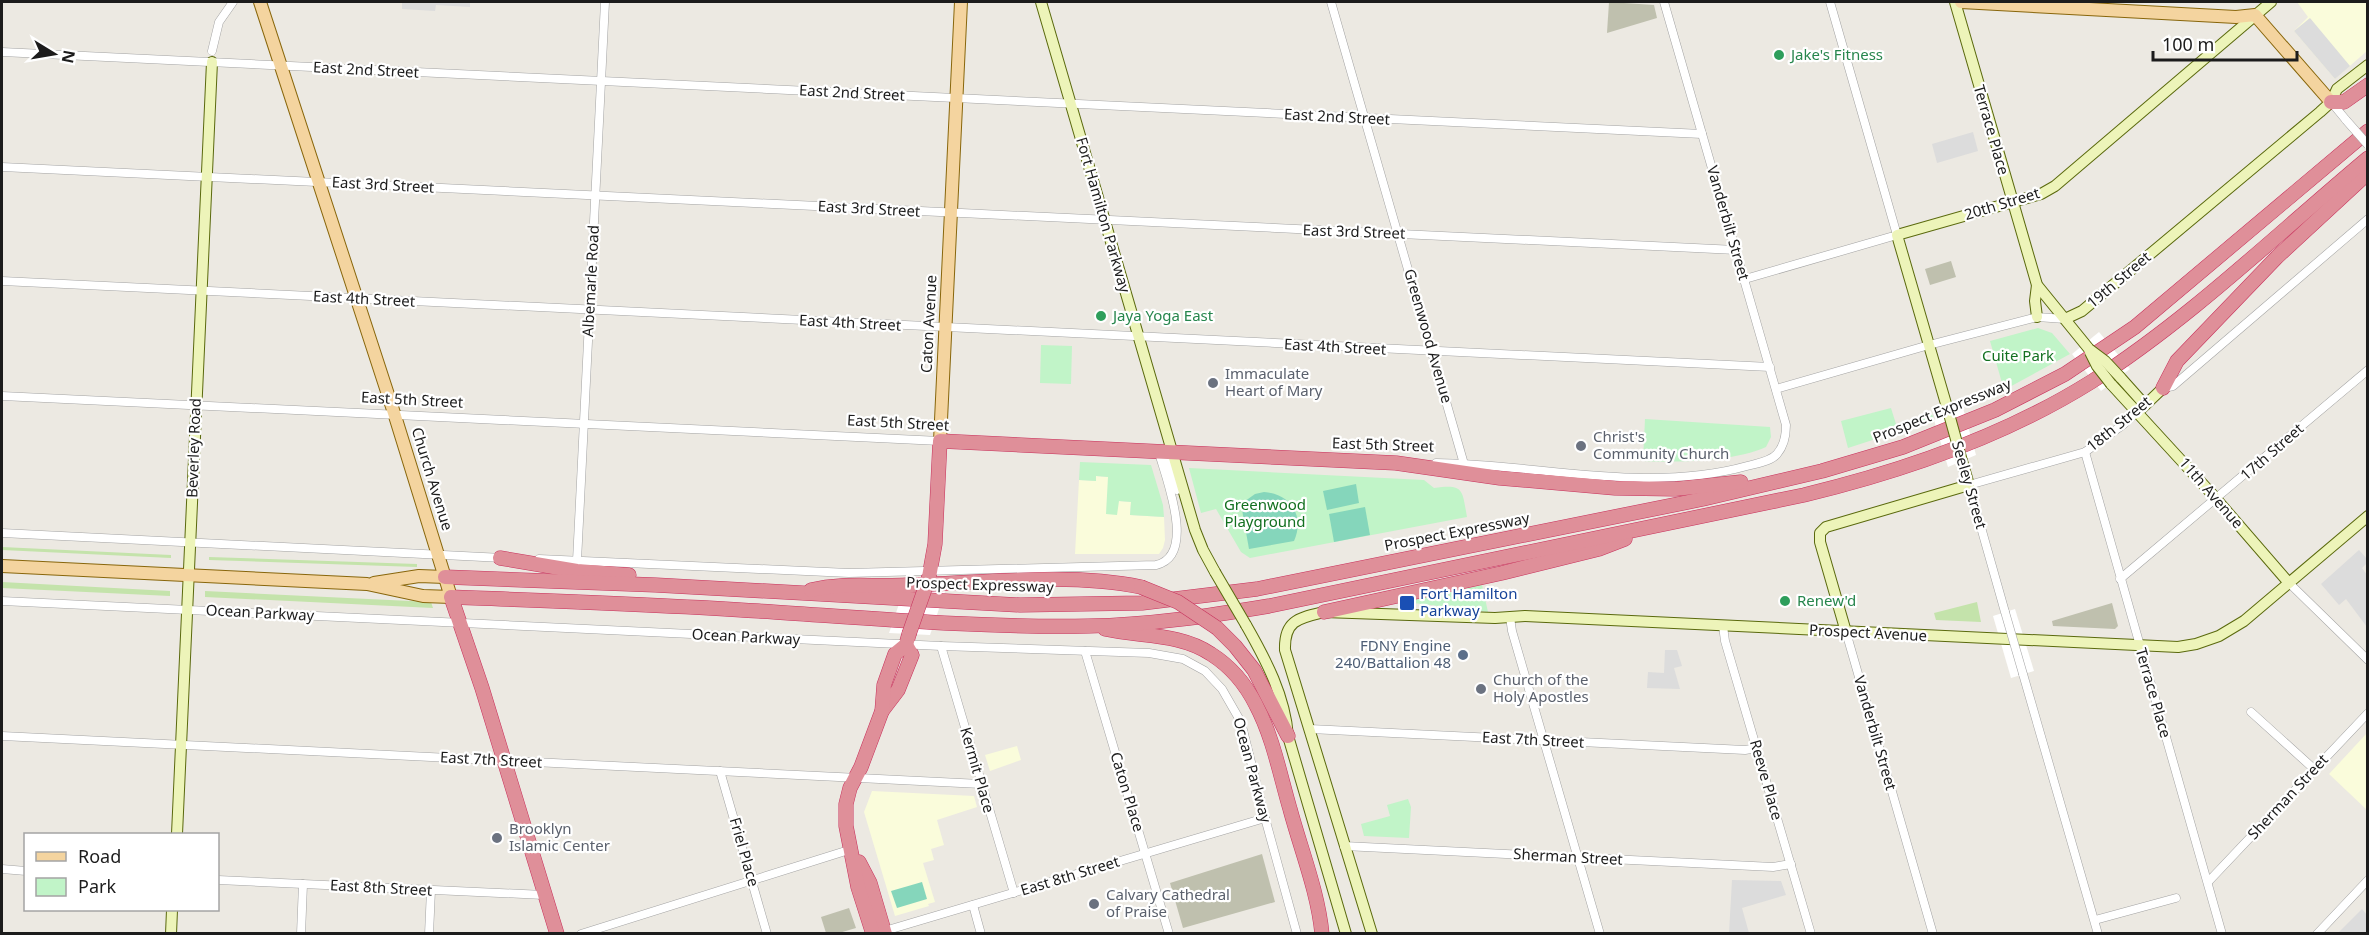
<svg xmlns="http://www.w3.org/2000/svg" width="2369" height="935" viewBox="0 0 2369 935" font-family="'Noto Sans',sans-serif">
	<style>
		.education { fill: #fafcdb }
		.construction { fill: #bfc0ae }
		.grass { fill: #c4e3ab }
		.park { fill: #c1f4c8 }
		.pitch { fill: #85d6bb }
		.parking { fill: #dcdcdc }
		.pier { fill: #fff }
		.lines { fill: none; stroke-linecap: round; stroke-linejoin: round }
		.street-casing { stroke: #a3a3a3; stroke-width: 9 }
		.secondary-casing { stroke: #5a690d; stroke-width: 12 }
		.primary-casing { stroke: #88660b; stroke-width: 14 }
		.highway-casing { stroke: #c8315c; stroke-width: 15 }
		.street { stroke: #fff; stroke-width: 8 }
		.secondary { stroke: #edf4b9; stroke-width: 10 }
		.primary { stroke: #f4d49f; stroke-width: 12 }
		.highway { stroke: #df8f99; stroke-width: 14 }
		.street-bridge-casing { stroke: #a3a3a3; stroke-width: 9; stroke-linecap: butt }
		.secondary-bridge-casing { stroke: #5a690d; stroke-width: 12; stroke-linecap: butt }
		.highway-bridge-casing { stroke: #c8315c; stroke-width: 15; stroke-linecap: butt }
		.street-bridge { stroke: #fff; stroke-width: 8 }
		.secondary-bridge { stroke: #edf4b9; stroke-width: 10 }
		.highway-bridge { stroke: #df8f99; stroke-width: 14 }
		.leisure-dot { fill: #2e9e5b; stroke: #fff; stroke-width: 2 }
		.worship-dot { fill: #6b7280; stroke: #fff; stroke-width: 2 }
		.transit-dot { fill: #1a4fb4; stroke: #fff; stroke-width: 2 }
		.service-dot { fill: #5c6f8a; stroke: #fff; stroke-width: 2 }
		.labels { text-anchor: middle; stroke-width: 4.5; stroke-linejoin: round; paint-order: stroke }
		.leisure-label { font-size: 15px; fill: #27864d; stroke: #fff; text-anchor: start }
		.street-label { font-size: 15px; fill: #1c1c1c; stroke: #fff }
		.park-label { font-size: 15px; fill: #137020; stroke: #fff }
		.worship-label { font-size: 15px; fill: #5b616d; stroke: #fff; text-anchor: start }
		.transit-label { font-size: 15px; fill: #164399; stroke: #fff; text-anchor: start }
		.service-label { font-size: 15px; fill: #4e5e75; stroke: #fff; text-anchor: end }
	</style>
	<rect width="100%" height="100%" fill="#ece9e2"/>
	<g class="education">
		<polygon points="2297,2 2367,2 2367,51 2335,79 2294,31 2308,17"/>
		<polygon points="1096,476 1108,477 1118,501 1131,502 1130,515 1164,517 1165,540 1163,548 1159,554 1075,554 1079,480 1096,481"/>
		<polygon points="2367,733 2367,810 2329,774"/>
		<polygon points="1017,746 1021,760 990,771 985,755"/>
		<polygon points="872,791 974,796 977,807 937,820 944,845 931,849 934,860 923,863 935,902 928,904 929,906 895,916 864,812"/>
	</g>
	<g class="construction">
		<polygon points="1609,2 1654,5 1657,18 1607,33"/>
		<polygon points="1951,261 1956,277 1930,285 1925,269"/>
		<polygon points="2112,603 2118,626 2115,629 2053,626 2052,621"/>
		<polygon points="1262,854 1275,902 1183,928 1170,883"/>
		<polygon points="849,908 856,928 839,933 826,933 821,917"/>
	</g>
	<g class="grass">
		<polygon points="2,547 171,555 171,558 2,550"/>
		<polygon points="209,557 417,564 417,567 209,560"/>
		<polygon points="2,582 170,591 170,596 2,588"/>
		<polygon points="205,591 431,602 433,608 205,597"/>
		<polygon points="1977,602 1981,622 1936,620 1934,613"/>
	</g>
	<g class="park">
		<polygon points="2038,328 2052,333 2070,354 2004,390 1990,341"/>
		<polygon points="1041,345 1072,346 1071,384 1040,383"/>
		<polygon points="1891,408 1896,424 1932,414 1934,420 1848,448 1841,421"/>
		<path d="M1645,419L1770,427L1771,437L1766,447C1736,461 1677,463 1643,461Z"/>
		<polygon points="1080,462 1151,465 1163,505 1164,517 1130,515 1131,502 1119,501 1117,515 1106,514 1108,477 1096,476 1096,481 1079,480"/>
		<path d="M1189,468L1424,480L1434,488C1464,484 1462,489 1467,517L1250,558L1241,552L1216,509L1201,513Z"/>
		<polygon points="1482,585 1488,612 1405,602"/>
		<polygon points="1408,799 1411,807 1409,838 1364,836 1361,824 1390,816 1387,805"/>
	</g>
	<g class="pitch">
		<polygon points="1356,484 1359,503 1327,510 1323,491"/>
		<path d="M1264,492C1291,494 1305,516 1294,541L1249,549L1241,504L1255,494Z"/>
		<polygon points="1365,507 1370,535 1334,542 1329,514"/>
		<polygon points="922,882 927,899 897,908 891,891"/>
	</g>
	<g class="parking">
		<polygon points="402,2 470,2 470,7 436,5 435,11 402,9"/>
		<polygon points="2310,18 2350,66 2335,79 2294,31"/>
		<polygon points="1973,132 1978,151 1937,163 1932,144"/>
		<polygon points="2359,550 2367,559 2367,563 2362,568 2367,575 2367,627 2346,599 2339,605 2321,584"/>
		<polygon points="1665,650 1677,650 1682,666 1674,668 1680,689 1647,688 1648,672 1664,673"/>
		<polygon points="1732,880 1781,881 1786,895 1742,908 1749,933 1729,933"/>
		<polygon points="2362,909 2367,915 2367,933 2338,933"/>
	</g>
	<g class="pier">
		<polygon points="2099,332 2130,369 2101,391 2072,354"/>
		<polygon points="1963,408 1976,455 1948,467 1934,420"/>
		<polygon points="950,577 930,635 889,633 908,578"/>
		<polygon points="2015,609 2034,671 2011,678 1993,616"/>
	</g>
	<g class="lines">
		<defs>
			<g id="street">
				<polyline points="1331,2 1464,464"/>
				<polyline points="212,51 219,22 233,2"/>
				<polyline points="2,52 1702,134"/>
				<polyline points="2332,103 2346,120"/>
				<polyline points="2,167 1736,250"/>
				<polyline points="1745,279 1897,235 1830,2"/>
				<polyline points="2,281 1770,367"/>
				<polyline points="2164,388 2173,386 2368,219"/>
				<polyline points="1776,389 1929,345 2037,317 2065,319"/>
				<polyline points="2,396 940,441"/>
				<polyline points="2085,452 2222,934"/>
				<polygon points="1164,457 1170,457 1179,489 1177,490 1173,478 1169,476"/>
				<path d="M1436,463C1538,464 1646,494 1747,466C1757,463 1770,462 1777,454C1784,446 1786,435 1786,425L1664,2"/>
				<polyline points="2,533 503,558"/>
				<path d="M539,559L849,573L1156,565C1197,556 1166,478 1159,453"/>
				<polyline points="577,561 605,2"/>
				<polyline points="2120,579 2368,370"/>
				<polyline points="2289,583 2368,660"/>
				<polyline points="2,601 941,646 1149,653 1183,659 1205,671 1222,689 1241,722 1265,818 1297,934"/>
				<polyline points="2005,612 1969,485 2085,452 2124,424 2137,412"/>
				<polyline points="1510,617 1512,631 1600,934"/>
				<polyline points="1723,626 1725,641 1811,934"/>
				<polyline points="1846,632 1933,934"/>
				<polyline points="941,646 1014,893"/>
				<polyline points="1085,651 1169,934"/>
				<polyline points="2023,674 2098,934"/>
				<polyline points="2251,712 2314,769"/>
				<polyline points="1310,729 1745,750 1757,748"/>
				<polyline points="2,736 981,784"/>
				<polyline points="720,771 767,934"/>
				<polyline points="1344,846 1773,867 1791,864"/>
				<polyline points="2,869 26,871"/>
				<polyline points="218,880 544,895"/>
				<polyline points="2208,882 2368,713"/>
				<polyline points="973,905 981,934"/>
				<polyline points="2095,920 2176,898"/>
				<polyline points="881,932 1265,818"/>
				<polyline points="301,934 303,884"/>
				<polyline points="429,934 431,890"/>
				<polyline points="581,934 852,849"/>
				<polyline points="2317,934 2368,880"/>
			</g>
			<g id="secondary">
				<polyline points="1041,2 1195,530 1203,550 1215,572"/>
				<polyline points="1955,2 2037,285 2089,349"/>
				<polyline points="2037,285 2035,301 2037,317"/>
				<polyline points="2065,319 2082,311 2320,112 2331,102 2337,89 2368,65"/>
				<polyline points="2120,377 2145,405"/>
				<polyline points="2111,384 2211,493 2289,583"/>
				<polyline points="2140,410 2163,388"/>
				<polyline points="1949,414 1897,235 2041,194 2055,186 2271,2"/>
				<path d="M1246,625C1266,660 1285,696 1288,736L1346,934"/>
				<polyline points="1846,632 1820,542 1820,533 1826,527 1969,485 1962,461"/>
				<polyline points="177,834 212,62"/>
				<polyline points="171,934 172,910"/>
				<path d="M1372,934L1285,650C1284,620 1299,618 1324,612L1495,618L1525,616L2178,647L2196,644L2219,636L2244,621L2368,516"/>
			</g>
			<g id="primary">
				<polyline points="1961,2 2236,17 2255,15 2331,102"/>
				<polyline points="940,441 961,2"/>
				<polyline points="2,566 367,584 423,596 451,597 395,416 260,2"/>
				<polyline points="374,583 419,576 445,577"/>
			</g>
			<g id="highway">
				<polyline points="2331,102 2344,102 2368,85"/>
				<polyline points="2163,388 2177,361 2277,257 2368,173"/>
				<polyline points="500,558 577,571 629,575"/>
				<polyline points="445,577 656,585 1020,605 1142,603 1257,589 1703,499 1822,471 1903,447 1995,410 2065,374 2135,327 2368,131"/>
				<polyline points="929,577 935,544 940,441 1396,463 1500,478 1615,488 1675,489 1741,482"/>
				<path d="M811,590C844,582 873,587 907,585C981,583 1068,572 1141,587"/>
				<polyline points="1324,612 1502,573 1599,549 1625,539"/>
				<polyline points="1217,628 1235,646 1254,670 1288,736"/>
				<path d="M1105,629C1141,637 1180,633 1211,654C1230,666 1246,685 1256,705C1273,737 1280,775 1290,809C1301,850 1318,892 1322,934"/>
				<polyline points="882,711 898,690 912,655 906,645"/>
				<polyline points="859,862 870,883 885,934"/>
				<path d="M557,934L482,688L451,597C553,601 656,604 759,611C868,618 979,628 1089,626C1149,625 1209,616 1269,606L1804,495C1904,471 2003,437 2091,382C2191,318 2277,234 2368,158"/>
				<polyline points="873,934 858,887 846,826 846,804 850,788 861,767 882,711 884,685 895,654 906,645 909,634"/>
			</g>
		</defs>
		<use href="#street" class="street-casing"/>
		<use href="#secondary" class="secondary-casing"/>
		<use href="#primary" class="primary-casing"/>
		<use href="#highway" class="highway-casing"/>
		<use href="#street" class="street"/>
		<use href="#secondary" class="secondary"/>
		<use href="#primary" class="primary"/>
		<use href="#highway" class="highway"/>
		<defs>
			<g id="street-bridge">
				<polyline points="2346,120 2368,145"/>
				<polyline points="2005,612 2023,674"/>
			</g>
			<g id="secondary-bridge">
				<polyline points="2089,349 2105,361 2120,377"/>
				<polyline points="2090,352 2097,366 2111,384"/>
				<polyline points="1949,414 1962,461"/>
				<polyline points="1215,572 1246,625"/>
			</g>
			<g id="highway-bridge">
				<polyline points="1141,587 1178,602 1217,628"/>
				<polyline points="909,634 929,577"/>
			</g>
		</defs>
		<use href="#street-bridge" class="street-bridge-casing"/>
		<use href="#secondary-bridge" class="secondary-bridge-casing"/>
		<use href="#highway-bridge" class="highway-bridge-casing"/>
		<use href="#street-bridge" class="street-bridge"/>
		<use href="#secondary-bridge" class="secondary-bridge"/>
		<use href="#highway-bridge" class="highway-bridge"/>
	</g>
	<g class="leisure-dot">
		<circle cx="1779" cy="55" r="6"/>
		<circle cx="1101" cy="316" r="6"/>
		<circle cx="1785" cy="601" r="6"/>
	</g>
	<g class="worship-dot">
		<circle cx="1213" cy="383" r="6"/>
		<circle cx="1581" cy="446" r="6"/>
		<circle cx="1481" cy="689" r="6"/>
		<circle cx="497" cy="838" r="6"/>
		<circle cx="1094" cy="904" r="6"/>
	</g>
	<rect class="transit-dot" x="1399" y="595" width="16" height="16" rx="3"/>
	<circle class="service-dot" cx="1463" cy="655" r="6"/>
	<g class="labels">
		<g class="leisure-label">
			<text x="1791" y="60">Jake's Fitness</text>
			<text x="1113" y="321">Jaya Yoga East</text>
			<text x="1797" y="606">Renew'd</text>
		</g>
		<g class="street-label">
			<text transform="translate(366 70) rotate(3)" y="5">East 2nd Street</text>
			<text transform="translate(852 93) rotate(3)" y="5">East 2nd Street</text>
			<text transform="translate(1337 117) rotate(3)" y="5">East 2nd Street</text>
			<text transform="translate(1991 130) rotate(74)" y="5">Terrace Place</text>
			<text transform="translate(383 185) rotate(3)" y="5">East 3rd Street</text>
			<text transform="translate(2002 204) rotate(-17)" y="5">20th Street</text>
			<text transform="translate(869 209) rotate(3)" y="5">East 3rd Street</text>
			<text transform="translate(1103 215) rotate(74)" y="5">Fort Hamilton Parkway</text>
			<text transform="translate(1728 223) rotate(74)" y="5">Vanderbilt Street</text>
			<text transform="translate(1354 232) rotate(2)" y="5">East 3rd Street</text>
			<text transform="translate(2119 280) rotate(-40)" y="5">19th Street</text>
			<text transform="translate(591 281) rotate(-87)" y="5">Albemarle Road</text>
			<text transform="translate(364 299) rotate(3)" y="5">East 4th Street</text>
			<text transform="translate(850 323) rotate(3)" y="5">East 4th Street</text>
			<text transform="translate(929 324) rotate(-87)" y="5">Caton Avenue</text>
			<text transform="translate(1428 336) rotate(74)" y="5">Greenwood Avenue</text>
			<text transform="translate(1335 347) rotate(3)" y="5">East 4th Street</text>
			<text transform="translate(412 400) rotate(3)" y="5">East 5th Street</text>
			<text transform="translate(1942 411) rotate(-22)" y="5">Prospect Expressway</text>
			<text transform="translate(898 423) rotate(3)" y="5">East 5th Street</text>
			<text transform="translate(2119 424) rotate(-39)" y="5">18th Street</text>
			<text transform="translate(1383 445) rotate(2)" y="5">East 5th Street</text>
			<text transform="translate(194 448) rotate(-88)" y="5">Beverley Road</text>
			<text transform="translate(2272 452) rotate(-41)" y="5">17th Street</text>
			<text transform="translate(432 479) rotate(73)" y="5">Church Avenue</text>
			<text transform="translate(1969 485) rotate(74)" y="5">Seeley Street</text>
			<text transform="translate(2211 493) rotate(49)" y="5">11th Avenue</text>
			<text transform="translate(1457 532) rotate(-11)" y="5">Prospect Expressway</text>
			<text transform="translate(980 585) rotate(2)" y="5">Prospect Expressway</text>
			<text transform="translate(260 613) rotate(3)" y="5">Ocean Parkway</text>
			<text transform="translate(1868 633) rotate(3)" y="5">Prospect Avenue</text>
			<text transform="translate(746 637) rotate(3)" y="5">Ocean Parkway</text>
			<text transform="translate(2153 693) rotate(74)" y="5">Terrace Place</text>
			<text transform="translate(1875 733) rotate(74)" y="5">Vanderbilt Street</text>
			<text transform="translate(1533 740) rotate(3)" y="5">East 7th Street</text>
			<text transform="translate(491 760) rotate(3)" y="5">East 7th Street</text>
			<text transform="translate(977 770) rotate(74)" y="5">Kermit Place</text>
			<text transform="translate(1252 770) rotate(75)" y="5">Ocean Parkway</text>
			<text transform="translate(1766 780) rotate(74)" y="5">Reeve Place</text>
			<text transform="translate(1127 792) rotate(73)" y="5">Caton Place</text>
			<text transform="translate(2288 797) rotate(-47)" y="5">Sherman Street</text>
			<text transform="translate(744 852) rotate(74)" y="5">Friel Place</text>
			<text transform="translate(1568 857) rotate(3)" y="5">Sherman Street</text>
			<text transform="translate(1070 876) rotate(-17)" y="5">East 8th Street</text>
			<text transform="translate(381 888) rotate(3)" y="5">East 8th Street</text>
		</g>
		<g class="park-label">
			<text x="2018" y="361">Cuite Park</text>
			<text x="1265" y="510">Greenwood<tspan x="1265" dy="17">Playground</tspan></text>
		</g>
		<g class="worship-label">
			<text x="1225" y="379">Immaculate<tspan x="1225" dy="17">Heart of Mary</tspan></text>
			<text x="1593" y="442">Christ's<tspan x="1593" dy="17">Community Church</tspan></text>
			<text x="1493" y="685">Church of the<tspan x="1493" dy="17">Holy Apostles</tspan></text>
			<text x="509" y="834">Brooklyn<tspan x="509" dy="17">Islamic Center</tspan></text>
			<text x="1106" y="900">Calvary Cathedral<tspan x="1106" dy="17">of Praise</tspan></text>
		</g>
		<g class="transit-label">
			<text x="1420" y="599">Fort Hamilton<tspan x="1420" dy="17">Parkway</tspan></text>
		</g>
		<g class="service-label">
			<text x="1451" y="651">FDNY Engine<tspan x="1451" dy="17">240/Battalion 48</tspan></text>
		</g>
	</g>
	<rect width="2369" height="935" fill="none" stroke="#1c1c1c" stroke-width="6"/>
	<rect x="24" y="833" width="195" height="78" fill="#ffffff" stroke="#a4a4a4" stroke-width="1.5"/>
	<rect x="36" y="852" width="30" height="9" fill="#f4d49f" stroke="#a4a4a4" stroke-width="1.5"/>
	<text x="78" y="863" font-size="18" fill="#1c1c1c">Road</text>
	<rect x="36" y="878" width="30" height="18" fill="#c1f4c8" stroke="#a4a4a4" stroke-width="1.5"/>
	<text x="78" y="893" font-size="18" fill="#1c1c1c">Park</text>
	<g transform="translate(54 54) rotate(101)" stroke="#ffffff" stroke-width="4.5" paint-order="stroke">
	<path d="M0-4.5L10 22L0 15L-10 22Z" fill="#1c1c1c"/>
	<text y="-9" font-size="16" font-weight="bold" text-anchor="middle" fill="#1c1c1c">N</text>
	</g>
	<path d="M2153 51v9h144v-9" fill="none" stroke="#1c1c1c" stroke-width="3"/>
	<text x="2162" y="51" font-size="18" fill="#1c1c1c" stroke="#ffffff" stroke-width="4.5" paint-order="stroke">100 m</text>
</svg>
